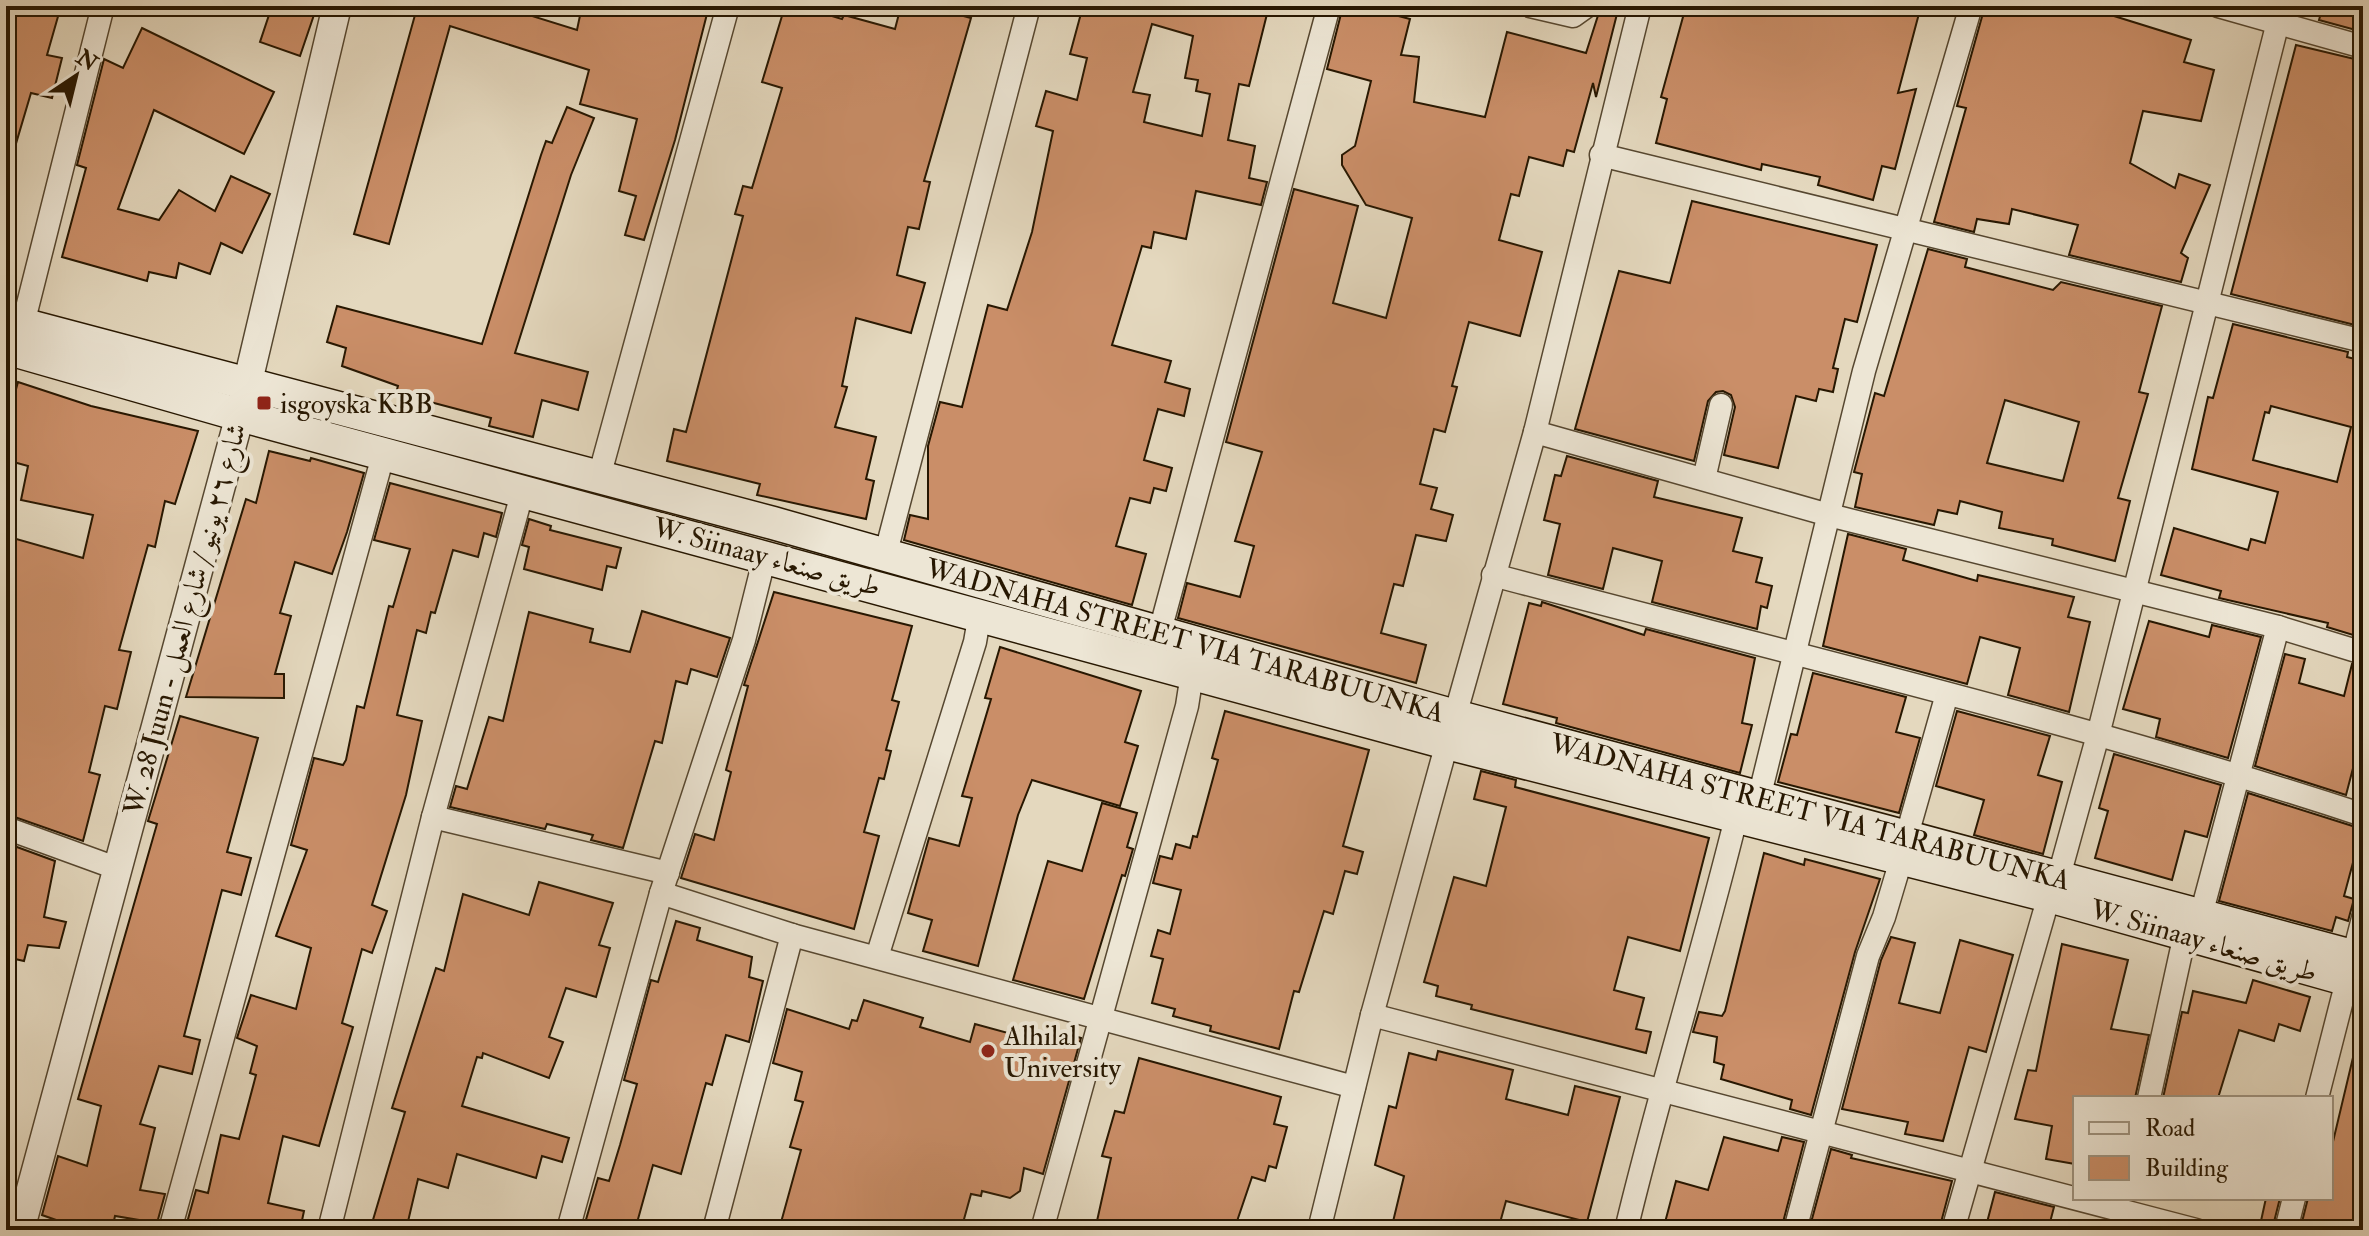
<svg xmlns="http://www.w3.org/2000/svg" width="2369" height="1236" viewBox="0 0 2369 1236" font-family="'IM FELL Double Pica',Amiri,serif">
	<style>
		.building { fill: #ca8e68; stroke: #271701; stroke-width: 2; fill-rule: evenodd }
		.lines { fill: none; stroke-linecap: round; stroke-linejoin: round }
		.minor-casing { stroke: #564730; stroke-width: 25 }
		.tertiary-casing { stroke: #564730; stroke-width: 31 }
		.secondary-casing { stroke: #271701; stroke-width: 35 }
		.minor { stroke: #ede6d5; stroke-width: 22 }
		.tertiary { stroke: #ede6d5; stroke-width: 28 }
		.secondary { stroke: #ede6d5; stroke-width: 32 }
		.poi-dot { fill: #8f2418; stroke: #ede6d5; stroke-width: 3 }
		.labels { text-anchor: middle; stroke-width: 8; stroke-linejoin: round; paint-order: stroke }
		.poi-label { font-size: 28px; fill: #271701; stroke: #ede6d5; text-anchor: start }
		.street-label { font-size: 28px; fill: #271701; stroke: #ede6d5 }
	</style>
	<rect width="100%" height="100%" fill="#e4d8be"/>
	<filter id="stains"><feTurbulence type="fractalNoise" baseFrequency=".0025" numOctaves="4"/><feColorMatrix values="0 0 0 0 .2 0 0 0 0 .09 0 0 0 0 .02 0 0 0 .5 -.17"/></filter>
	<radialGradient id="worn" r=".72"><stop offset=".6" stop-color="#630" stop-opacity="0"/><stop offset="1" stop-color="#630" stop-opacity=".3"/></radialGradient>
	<g class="building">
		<polygon points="6,6 61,6 47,55 62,58 52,98 31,93 12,157 6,156"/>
		<polygon points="272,6 317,6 300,56 260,42"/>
		<polygon points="402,6 500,6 577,30 582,6 709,6 675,140 644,240 625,235 636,196 619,191 637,119 580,104 589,70 450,26 389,244 354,234 415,15 401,11"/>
		<polygon points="785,6 799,6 842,19 844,15 895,29 901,6 926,6 971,18 924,181 930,182 919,229 908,227 897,275 925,283 911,333 856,318 842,386 847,387 835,427 876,437 866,479 874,481 866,519 757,495 760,484 667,461 674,429 686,432 743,216 735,214 743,186 752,188 782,88 762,82"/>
		<path d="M1083,6H1269L1249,86L1239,84L1228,140L1255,146L1249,178L1267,182L1261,205L1196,191L1186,239L1154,232L1151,248L1142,246L1112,345L1171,361L1165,382L1190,389L1184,416L1158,409L1144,460L1172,468L1166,491L1154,488L1150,503L1130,498L1116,546L1146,554L1132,605L904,540L910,515L928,519V446L940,402L962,407L988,305L1007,310L1032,232L1053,131L1036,126L1046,91L1077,100L1087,58L1070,54ZM1152,24L1193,36L1185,78L1198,80L1196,91L1210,94L1202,136L1144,122L1150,95L1133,92Z"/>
		<polygon points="1343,6 1360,6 1410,19 1401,55 1419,57 1414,102 1485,117 1507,32 1586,53 1601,6 1619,6 1596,97 1593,83 1574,152 1567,150 1563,166 1529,157 1519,196 1511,194 1499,240 1542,252 1520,336 1469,322 1452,386 1457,387 1445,432 1434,429 1420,484 1437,488 1431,509 1453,515 1446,541 1416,535 1403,586 1394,584 1381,633 1426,645 1416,683 1178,618 1187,583 1240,597 1254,546 1235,541 1262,452 1226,442 1294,189 1358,206 1333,303 1386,318 1412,218 1366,205 1342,165 1342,155 1355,146 1371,81 1327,69"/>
		<polygon points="1686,6 1921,6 1898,93 1916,89 1895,169 1882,166 1873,200 1818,185 1820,177 1762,164 1761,170 1656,143 1667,99 1661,97"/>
		<polygon points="1985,6 2100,6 2115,10 2114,16 2191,40 2184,62 2214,70 2201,121 2143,111 2130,163 2175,188 2179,174 2210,185 2181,253 2188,258 2181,282 2069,255 2078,225 2012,209 2009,224 1977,219 1974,232 1934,222 1966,108 1957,106"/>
		<polygon points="2323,6 2363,6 2363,32 2319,20"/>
		<polygon points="142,28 274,92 244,154 154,110 118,209 159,220 179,190 215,211 231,176 270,194 242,253 221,243 210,274 179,263 176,278 149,272 147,281 62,257 86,168 77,165 104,59 123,68"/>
		<polygon points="2296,45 2363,61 2363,190 2354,226 2363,228 2363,293 2355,325 2231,294"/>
		<polygon points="567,107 594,118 571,175 515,353 588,372 578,410 542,400 533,437 489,426 491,418 396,393 398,386 342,366 346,348 327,342 337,306 482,344 541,155 546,141 552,143"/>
		<polygon points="1692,201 1877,245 1857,322 1845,319 1833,368 1838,369 1833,392 1819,389 1816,401 1796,396 1778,468 1724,455 1735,407 1731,395 1723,391 1716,392 1708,401 1694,461 1575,429 1619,271 1670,283"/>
		<path d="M1928,249L1967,259L1965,267L2053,290L2061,282L2162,306L2139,392L2148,394L2118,498L2130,501L2115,561L2052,545L2053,539L1999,528L2002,512L1960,501L1957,514L1938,510L1934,525L1855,507L1862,474L1854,472L1875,393L1884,396ZM2005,400L2079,422L2063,481L1987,463Z"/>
		<path d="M2233,324L2348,352L2347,357L2363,361V638L2327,627L2328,623L2219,598L2221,591L2161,575L2174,528L2248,550L2251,539L2265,543L2278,492L2192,469L2208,397L2213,398ZM2271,406L2351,427L2337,482L2253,460L2265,412L2269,413Z"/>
		<polygon points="18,382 91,406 198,431 175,504 165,501 155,547 148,545 119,650 131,652 117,709 105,706 89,772 100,775 83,841 6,814 6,536 83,558 93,515 21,500 28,466 6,460 6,425"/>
		<polygon points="269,451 310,461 311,458 364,473 347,532 332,574 295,562 280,613 291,616 275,674 284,674 284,698 186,697 246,499 256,503"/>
		<polygon points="1567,456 1658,481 1654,497 1742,518 1733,551 1762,558 1756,582 1772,586 1767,608 1761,606 1757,629 1652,602 1662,561 1613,548 1603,589 1548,575 1560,524 1544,520 1555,475 1561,476"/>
		<polygon points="390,483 502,513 496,537 484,533 478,557 453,550 435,613 431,612 426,633 417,630 397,715 422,721 406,795 372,905 387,911 372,953 362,949 342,1023 353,1027 319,1146 283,1136 268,1203 304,1211 300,1230 185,1230 196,1190 208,1193 221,1135 239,1139 256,1075 250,1073 257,1046 237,1038 251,995 296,1009 311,948 276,936 307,850 291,845 314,758 343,765 346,760 357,706 364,708 389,606 393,607 410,549 374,540"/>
		<polygon points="529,519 551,526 550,530 621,548 616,568 607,566 602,590 524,569 529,547 522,545"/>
		<polygon points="1848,534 1906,549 1903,560 1977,581 1978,575 2074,597 2068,617 2090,622 2069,712 2008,695 2020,648 1980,637 1967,684 1823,646"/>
		<polygon points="774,592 912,626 892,700 899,702 886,750 891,751 884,779 879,778 864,832 879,836 854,929 681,878 695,834 714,840 731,772 726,770 748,686 744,685"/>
		<polygon points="1542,602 1644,635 1646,629 1755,658 1742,723 1752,725 1740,773 1556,723 1557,718 1503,704 1529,603 1541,606"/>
		<polygon points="642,611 730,638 717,677 691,669 687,684 676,681 662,743 655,741 623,848 591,840 593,835 547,824 545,829 450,807 456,786 467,789 489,717 503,721 529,612 593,629 590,642 630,652"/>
		<polygon points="2149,621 2209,637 2212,625 2261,637 2228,758 2156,737 2160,719 2123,709"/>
		<polygon points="1000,647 1141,691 1125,742 1138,746 1120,806 1032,780 1018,815 978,966 923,951 932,920 908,913 929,838 959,846 972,798 962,796 991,699 985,698"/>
		<polygon points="2285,654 2305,659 2299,683 2344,696 2352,664 2363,667 2363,755 2357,753 2346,795 2255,766"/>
		<polygon points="1813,673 1906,697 1896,732 1920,738 1899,813 1778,782 1791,734 1797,735"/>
		<polygon points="1225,711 1369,750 1343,846 1363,852 1357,874 1345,871 1333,914 1324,911 1299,992 1294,991 1279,1049 1210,1031 1211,1026 1173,1016 1175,1009 1152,1003 1163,959 1151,956 1158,930 1170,934 1181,890 1153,883 1160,856 1172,859 1176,844 1190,848 1193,836 1197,837 1218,760 1212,758"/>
		<polygon points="1957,711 2050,736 2038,775 2062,782 2043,854 1974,835 1984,800 1936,786"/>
		<polygon points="180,716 258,738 227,852 251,858 241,895 222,890 184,1036 200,1040 192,1074 159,1066 140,1124 155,1128 140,1190 165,1194 157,1223 115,1216 112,1230 72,1230 73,1226 42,1215 58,1156 87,1166 101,1106 78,1099 157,824 148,821"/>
		<polygon points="2114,754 2221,785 2207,837 2185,831 2172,880 2095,858 2108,811 2099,808"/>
		<polygon points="1481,771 1516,780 1515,787 1709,838 1680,951 1628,937 1614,990 1644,998 1636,1029 1651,1032 1646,1053 1471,1009 1472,1005 1436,996 1438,986 1424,982 1454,877 1486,886 1506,807 1474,799"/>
		<polygon points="2248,793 2362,829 2344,896 2354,899 2348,921 2336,917 2332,931 2219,901"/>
		<polygon points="1102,803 1137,813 1127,847 1133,849 1125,876 1122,875 1084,999 1013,980 1048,861 1082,871"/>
		<polygon points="6,843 55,861 44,917 66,922 59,948 28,945 24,961 6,957"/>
		<polygon points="1764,853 1804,865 1805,859 1880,879 1855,952 1811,1115 1790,1109 1792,1100 1721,1079 1724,1065 1714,1062 1717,1037 1693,1032 1699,1012 1722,1016 1725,1011"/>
		<polygon points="539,882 613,903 599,945 610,948 596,997 566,988 549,1037 563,1042 549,1078 483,1053 482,1058 477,1057 462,1106 569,1138 562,1162 542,1156 536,1178 457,1154 448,1188 418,1179 406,1230 370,1230 405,1112 392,1108 436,968 444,971 463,894 529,915"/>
		<polygon points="676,921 700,928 697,940 752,957 749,977 763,981 749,1042 726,1035 712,1085 706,1083 681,1174 653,1165 635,1230 583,1230 598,1178 609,1181 620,1145 637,1084 624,1080 651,980 658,982"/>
		<polygon points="1891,937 1915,943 1899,1003 1940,1013 1960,940 2013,955 1986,1052 1969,1047 1943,1141 1905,1134 1908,1122 1842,1109 1881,960"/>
		<polygon points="2062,944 2128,960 2111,1029 2149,1035 2135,1098 2075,1098 2075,1164 2046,1159 2052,1126 2015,1119 2028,1070 2036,1071"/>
		<polygon points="2253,980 2310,997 2300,1031 2279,1024 2274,1041 2239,1030 2218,1098 2163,1098 2182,1012 2188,1013 2193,991 2246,1003"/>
		<polygon points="864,1000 923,1018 920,1027 970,1042 975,1024 1056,1046 1060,1032 1081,1038 1043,1174 1024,1168 1020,1191 1010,1198 982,1191 981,1196 971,1194 961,1230 795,1230 780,1226 801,1150 790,1147 803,1102 795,1100 802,1072 773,1063 787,1009 849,1029 852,1020 857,1021"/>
		<polygon points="2355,1049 2363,1050 2363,1229 2350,1225 2349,1230 2300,1230 2308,1198 2331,1198 2331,1150"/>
		<polygon points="1438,1051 1513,1070 1506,1099 1568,1115 1575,1086 1620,1097 1587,1222 1506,1201 1498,1230 1391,1230 1404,1176 1375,1165 1389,1106 1396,1108 1409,1053 1436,1060"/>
		<polygon points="1139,1058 1281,1097 1274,1124 1287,1127 1276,1168 1269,1166 1265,1181 1252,1177 1234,1230 1095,1230 1111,1158 1102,1156 1115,1111 1124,1113"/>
		<polygon points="1724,1137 1778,1151 1782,1137 1804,1142 1781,1230 1663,1230 1676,1181 1708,1190"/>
		<polygon points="1831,1149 1852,1155 1851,1158 1952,1181 1939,1230 1809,1230"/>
		<polygon points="1995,1192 2054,1207 2048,1230 1985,1230"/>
		<polygon points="2266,1198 2280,1198 2272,1230 2259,1230"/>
	</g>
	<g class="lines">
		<defs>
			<g id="minor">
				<polyline points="1530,6 1573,16 1587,6"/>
				<polyline points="2218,6 2363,47"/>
				<polyline points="1601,155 2363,341"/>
				<polyline points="23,324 103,6"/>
				<polyline points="1535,432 1829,515 2278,627 2363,653"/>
				<polyline points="599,477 728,6"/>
				<polyline points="1704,479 1721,405"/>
				<polyline points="885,556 1029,6"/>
				<path d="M1493,575C1783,652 2077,721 2363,815"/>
				<polyline points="1160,631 1329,6"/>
				<polyline points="1455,716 1535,432 1640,6"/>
				<polyline points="1759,798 1864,371 1971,6"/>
				<polyline points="433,817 668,873"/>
				<polyline points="6,828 116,868"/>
				<polyline points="1907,835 1947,694"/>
				<polyline points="2059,876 2098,735 2282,6"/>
				<polyline points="661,893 792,935 1354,1087"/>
				<polyline points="2201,915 2278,627"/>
				<polyline points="877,957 975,642 980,613"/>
				<polyline points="1372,1015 2196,1230"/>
				<polyline points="2149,1098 2185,934"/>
				<polyline points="2317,1098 2363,918"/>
				<polyline points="170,1230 384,452"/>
				<polyline points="329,1230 433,817 523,490"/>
				<polyline points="568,1230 661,893 744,640 765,556"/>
				<polyline points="714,1230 792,935"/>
				<polyline points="1042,1230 1187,706 1192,674"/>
				<polyline points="1319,1230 1372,1015 1447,743"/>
				<path d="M1626,1230C1659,1092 1702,956 1736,818"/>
				<polyline points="1795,1230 1868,956 1884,917 1901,860"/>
				<polyline points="1953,1230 2049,896"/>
				<polyline points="2286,1230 2294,1198"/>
			</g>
			<polyline id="tertiary" points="20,1230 240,415 337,6"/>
			<g id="secondary">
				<path id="s1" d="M6,320L773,523L1455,716L2363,959"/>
				<polyline points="6,348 240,415 1447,743 2049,896 2363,984"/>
			</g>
		</defs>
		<use href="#minor" class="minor-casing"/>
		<use href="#tertiary" class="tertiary-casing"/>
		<use href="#secondary" class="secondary-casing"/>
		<use href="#minor" class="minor"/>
		<use href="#tertiary" class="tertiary"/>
		<use href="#secondary" class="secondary"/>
	</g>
	<g class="poi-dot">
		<rect x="256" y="395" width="16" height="16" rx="4"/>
		<circle cx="988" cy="1051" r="8"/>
	</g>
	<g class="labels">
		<g class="poi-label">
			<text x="280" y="413">isgoyska KBB</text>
			<text x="1004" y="1045">Alhilal<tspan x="1004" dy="32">University</tspan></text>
		</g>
		<g class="street-label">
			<text transform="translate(767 556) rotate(15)" y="10">W. Siinaay طريق صنعاء</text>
			<text transform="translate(184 619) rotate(-75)" y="10">W. 28 Juun - شارع ٢٦ يونيو / شارع العمل</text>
			<text dy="10" stroke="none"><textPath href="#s1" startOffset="1222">WADNAHA STREET VIA TARABUUNKA</textPath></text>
			<text dy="10" stroke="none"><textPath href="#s1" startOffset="1870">WADNAHA STREET VIA TARABUUNKA</textPath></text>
			<text transform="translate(2204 940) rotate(16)" y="10">W. Siinaay طريق صنعاء</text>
		</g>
	</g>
	<rect width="2369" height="1236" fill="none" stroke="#e4d8be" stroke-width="32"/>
	<rect x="8" y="8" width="2353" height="1220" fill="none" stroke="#271701" stroke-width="4"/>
	<rect x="16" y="16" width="2337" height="1204" fill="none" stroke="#271701" stroke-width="2"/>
	<rect x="2073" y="1096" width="260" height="104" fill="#ede6d5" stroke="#9e9380" stroke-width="2"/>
	<rect x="2089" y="1122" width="40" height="12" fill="#ede6d5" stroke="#9e9380" stroke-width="2"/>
	<text x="2145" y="1136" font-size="24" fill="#271701">Road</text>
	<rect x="2089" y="1156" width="40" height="24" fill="#ca8e68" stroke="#9e9380" stroke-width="2"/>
	<text x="2145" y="1176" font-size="24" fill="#271701">Building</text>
	<g transform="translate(76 76) rotate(35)" stroke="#ede6d5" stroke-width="6" paint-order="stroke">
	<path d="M0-6L14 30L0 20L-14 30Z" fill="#271701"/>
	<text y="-12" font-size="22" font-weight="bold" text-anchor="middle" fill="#271701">N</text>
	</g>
	<rect width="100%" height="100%" filter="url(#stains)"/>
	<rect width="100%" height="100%" fill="url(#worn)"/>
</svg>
